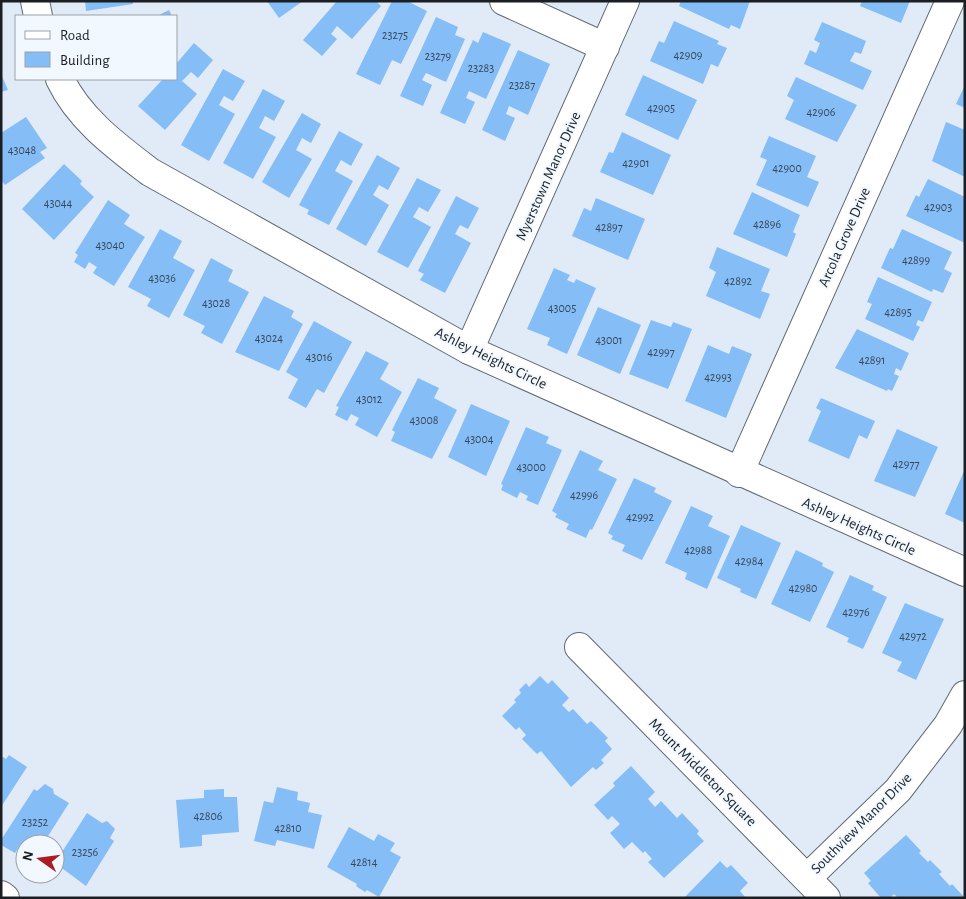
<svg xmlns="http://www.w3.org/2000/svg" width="966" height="899" viewBox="0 0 966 899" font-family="'Alegreya Sans',sans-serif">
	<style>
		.building { fill: #85bdf6 }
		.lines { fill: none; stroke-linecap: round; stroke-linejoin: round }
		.minor-casing { stroke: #616a73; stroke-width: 30 }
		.minor { stroke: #fff; stroke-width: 28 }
		.labels { text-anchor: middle; stroke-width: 4; stroke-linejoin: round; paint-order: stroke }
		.number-label { font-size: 12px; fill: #364658 }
		.street-label { font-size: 15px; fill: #1b1f23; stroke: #f2f8ff }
	</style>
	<rect width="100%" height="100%" fill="#e1ebf7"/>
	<g class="building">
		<polygon points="85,1 133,1 133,4 86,11"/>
		<polygon points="267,1 303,1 279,18"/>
		<polygon points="337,1 376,1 381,6 352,39 337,26 331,34 337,39 322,56 303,40"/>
		<polygon points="392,1 407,1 427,11 401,64 392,60 380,85 356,74"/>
		<polygon points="681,1 750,1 740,29 731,25 729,29 679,6"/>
		<polygon points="862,1 910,1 901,23 860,6"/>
		<polygon points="169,10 172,16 157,16"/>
		<polygon points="436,17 458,27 455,35 465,39 446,82 426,73 422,80 432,85 423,106 400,96"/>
		<polygon points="674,21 719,41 717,44 727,48 718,67 711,64 703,84 650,61 659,41 664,43"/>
		<polygon points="822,22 866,41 861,54 855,52 850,61 872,71 863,90 804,64 810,50 816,53 820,43 814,40"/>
		<polygon points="483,32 511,44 486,99 469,91 466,98 475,102 465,124 440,113 473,40 478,43"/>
		<polygon points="194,43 213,60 198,78 191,72 182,81 197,94 165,130 138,106 163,79 176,79 176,64"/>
		<polygon points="518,50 550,64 528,115 509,106 506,114 515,118 505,141 482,130"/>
		<polygon points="223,69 245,81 233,101 224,96 219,105 235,114 209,161 181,145"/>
		<polygon points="1,74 8,90 1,92"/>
		<polygon points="643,75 697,100 678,140 625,115"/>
		<polygon points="796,77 857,105 837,142 785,119 794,100 787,96"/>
		<polygon points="965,85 965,108 956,104"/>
		<polygon points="263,89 285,101 274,121 265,116 259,128 276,137 253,179 223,163"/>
		<polygon points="302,113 321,124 311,143 302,138 296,150 312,159 289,198 262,182"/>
		<polygon points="26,117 47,148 40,152 45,158 5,185 1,180 1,133"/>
		<polygon points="946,122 965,130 965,177 932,161"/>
		<polygon points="339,131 363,144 351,166 341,160 335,171 353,181 329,225 307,214 309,210 299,205"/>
		<polygon points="622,132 671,155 653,195 600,172 609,152 613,153"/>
		<polygon points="769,136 816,156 807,177 819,182 808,207 756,185 767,160 760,157"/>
		<polygon points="377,155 400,168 388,190 379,185 373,195 389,205 366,246 336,229"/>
		<polygon points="64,164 82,181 80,184 94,197 54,240 22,209"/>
		<polygon points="417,178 441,190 428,212 419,207 413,217 431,227 408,268 377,252"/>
		<polygon points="928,179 965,197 965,243 906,216 916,195 919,197"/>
		<polygon points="752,192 800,215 793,232 796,234 787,257 733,234"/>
		<polygon points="456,196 479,208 468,229 460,225 455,234 471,243 445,293 420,280 424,274 418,271"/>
		<polygon points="596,198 645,219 628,260 572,236 584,208 591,211"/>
		<polygon points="108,200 130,215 124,224 145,237 114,286 93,273 97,267 89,262 85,269 74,262 78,255 75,253"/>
		<polygon points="160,229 182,241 173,258 195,270 169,318 147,306 151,299 128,287"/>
		<polygon points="902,229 952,252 944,269 952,273 943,293 933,289 932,292 881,268 890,248 893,249"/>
		<polygon points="717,247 770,269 761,291 770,294 760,319 706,296 716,272 709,268"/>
		<polygon points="211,258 233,270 228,281 249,292 222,344 201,333 205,326 183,315"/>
		<polygon points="554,268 570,275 567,280 574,283 576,279 596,288 567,354 547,345 550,338 527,329"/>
		<polygon points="878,277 932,302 923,322 918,320 916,325 920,327 913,341 865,319 872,304 867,302"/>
		<polygon points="264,296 294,311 291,317 303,324 279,371 235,352"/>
		<polygon points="598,307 641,325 620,374 577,355"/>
		<polygon points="651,320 671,327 673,322 692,329 668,389 629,374"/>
		<polygon points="314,321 352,342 324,393 317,389 306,408 288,398 298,379 286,372"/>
		<polygon points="857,329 909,353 901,371 896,368 894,374 899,376 892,391 888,389 887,391 835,368"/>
		<polygon points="708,345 729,354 732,346 752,354 726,418 685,401"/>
		<polygon points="366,351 389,363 380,379 402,392 377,437 355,425 359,418 351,414 347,421 335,415 339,407 336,406"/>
		<polygon points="418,378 439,388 434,398 457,410 432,459 391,441 395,432 392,430"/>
		<polygon points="821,398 875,421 867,439 859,435 849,459 808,441 821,411 816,408"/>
		<polygon points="471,404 510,421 486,476 448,457"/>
		<polygon points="526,427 549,437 546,443 562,450 538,505 526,500 528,496 520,492 517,498 501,490 503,485 501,484"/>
		<polygon points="897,429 938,447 915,497 874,481"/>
		<polygon points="580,450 603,461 598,470 617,479 592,530 590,529 586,538 566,529 569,524 555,517 557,514 552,511"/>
		<polygon points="965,469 965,523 945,514"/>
		<polygon points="634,478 656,488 654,492 672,501 642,560 622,551 625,545 611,539 613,536 608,533"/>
		<polygon points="691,506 713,516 708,526 730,536 707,589 685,579 687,573 665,563"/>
		<polygon points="741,525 781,543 756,599 740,592 741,589 717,578"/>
		<polygon points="796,550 823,563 822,566 834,572 810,622 771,604"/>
		<polygon points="850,575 874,586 872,590 887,597 863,649 847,642 849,638 826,627"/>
		<polygon points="905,603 944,619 916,680 897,671 902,662 882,653"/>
		<polygon points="540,676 548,684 552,680 569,698 562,705 569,712 573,709 587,724 591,721 608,738 605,741 612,749 601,760 604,763 596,770 593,767 571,787 541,751 537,754 522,739 526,735 519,727 516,730 502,716 516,702 514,700 521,693 519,690 526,683 529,687"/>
		<polygon points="9,755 27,767 1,807 1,756 6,759"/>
		<polygon points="631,766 655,792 648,799 655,807 661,801 677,818 682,813 699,831 697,834 704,841 664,878 648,862 652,859 645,851 643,853 632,842 624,849 610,833 620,824 612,816 608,820 594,805 615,786 613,783"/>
		<polygon points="45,784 53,789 54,794 69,803 43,844 25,844 25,846 21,844 15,853 1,845 1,840 34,789 37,791"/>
		<polygon points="277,787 298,792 297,800 310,803 308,812 322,815 314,849 277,840 275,846 254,841 264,801 273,803"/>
		<polygon points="224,789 224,797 237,797 239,832 202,835 202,846 180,848 176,800 204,798 204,790"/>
		<polygon points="87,813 102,823 107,821 115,829 110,838 114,841 86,886 55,863"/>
		<polygon points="349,827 374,841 378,834 395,843 390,851 401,857 379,897 367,890 365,892 356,886 357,884 327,867"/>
		<polygon points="906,835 921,851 919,853 928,862 930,860 942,872 939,874 950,886 952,884 965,898 898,898 894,894 890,898 881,898 868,883 871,881 864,873"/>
		<polygon points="720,861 727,868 731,865 748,883 740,891 746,898 684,898"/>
	</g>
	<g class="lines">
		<defs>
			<g id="minor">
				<polyline points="35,1 38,16"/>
				<polyline points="504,1 605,47"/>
				<path d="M60,79C79,119 116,146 150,172L469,350L965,572"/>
				<polyline points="469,350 625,1"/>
				<polyline points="739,473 950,1"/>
				<polyline points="579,647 826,898"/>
				<polyline points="807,878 898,790 948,725 965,695"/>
				<polyline points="1,895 5,898"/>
			</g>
		</defs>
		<use href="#minor" class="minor-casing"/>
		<use href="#minor" class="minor"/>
	</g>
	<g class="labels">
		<g class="number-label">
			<text x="395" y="39">23275</text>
			<text x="688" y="59">42909</text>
			<text x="438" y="60">23279</text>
			<text x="481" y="72">23283</text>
			<text x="522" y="89">23287</text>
			<text x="661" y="112">42905</text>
			<text x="821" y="116">42906</text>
			<text x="22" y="154">43048</text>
			<text x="636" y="167">42901</text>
			<text x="787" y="172">42900</text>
			<text x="58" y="207">43044</text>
			<text x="938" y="211">42903</text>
			<text x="767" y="228">42896</text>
			<text x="609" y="231">42897</text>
			<text x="110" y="249">43040</text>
			<text x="916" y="264">42899</text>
			<text x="162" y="282">43036</text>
			<text x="738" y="285">42892</text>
			<text x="216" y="307">43028</text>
			<text x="562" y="312">43005</text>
			<text x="898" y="316">42895</text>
			<text x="269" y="342">43024</text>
			<text x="609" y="344">43001</text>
			<text x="661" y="356">42997</text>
			<text x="319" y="361">43016</text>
			<text x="872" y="364">42891</text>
			<text x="718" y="381">42993</text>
			<text x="369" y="403">43012</text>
			<text x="424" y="424">43008</text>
			<text x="479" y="443">43004</text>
			<text x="906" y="468">42977</text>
			<text x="531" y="471">43000</text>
			<text x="584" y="499">42996</text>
			<text x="640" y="521">42992</text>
			<text x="698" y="554">42988</text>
			<text x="749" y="565">42984</text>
			<text x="803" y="592">42980</text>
			<text x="856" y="616">42976</text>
			<text x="913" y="640">42972</text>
			<text x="208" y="820">42806</text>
			<text x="35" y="826">23252</text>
			<text x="288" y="832">42810</text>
			<text x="85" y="856">23256</text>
			<text x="364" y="866">42814</text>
		</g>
		<g class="street-label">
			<text transform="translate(548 176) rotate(-66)" y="5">Myerstown Manor Drive</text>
			<text transform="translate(844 237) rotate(-66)" y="5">Arcola Grove Drive</text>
			<text transform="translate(491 358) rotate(26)" y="5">Ashley Heights Circle</text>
			<text transform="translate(859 526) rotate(24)" y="5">Ashley Heights Circle</text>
			<text transform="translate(703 772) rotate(45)" y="5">Mount Middleton Square</text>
			<text transform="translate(861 823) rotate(-45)" y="5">Southview Manor Drive</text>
		</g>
	</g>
	<rect width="966" height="899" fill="none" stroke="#1b1f23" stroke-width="5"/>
	<rect x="15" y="15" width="162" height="65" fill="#f2f8ff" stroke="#9ca1a7"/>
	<rect x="25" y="31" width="25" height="8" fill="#ffffff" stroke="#9ca1a7"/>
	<text x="60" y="40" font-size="15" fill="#1b1f23">Road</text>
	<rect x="25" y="52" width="25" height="15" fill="#85bdf6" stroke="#9ca1a7"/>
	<text x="60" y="65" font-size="15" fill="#1b1f23">Building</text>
	<g transform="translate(40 859) rotate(284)"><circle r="24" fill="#f2f8ff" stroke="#9ca1a7"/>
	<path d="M0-4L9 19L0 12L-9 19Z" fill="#ad1b20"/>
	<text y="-8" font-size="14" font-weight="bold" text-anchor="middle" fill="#1b1f23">N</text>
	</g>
</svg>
